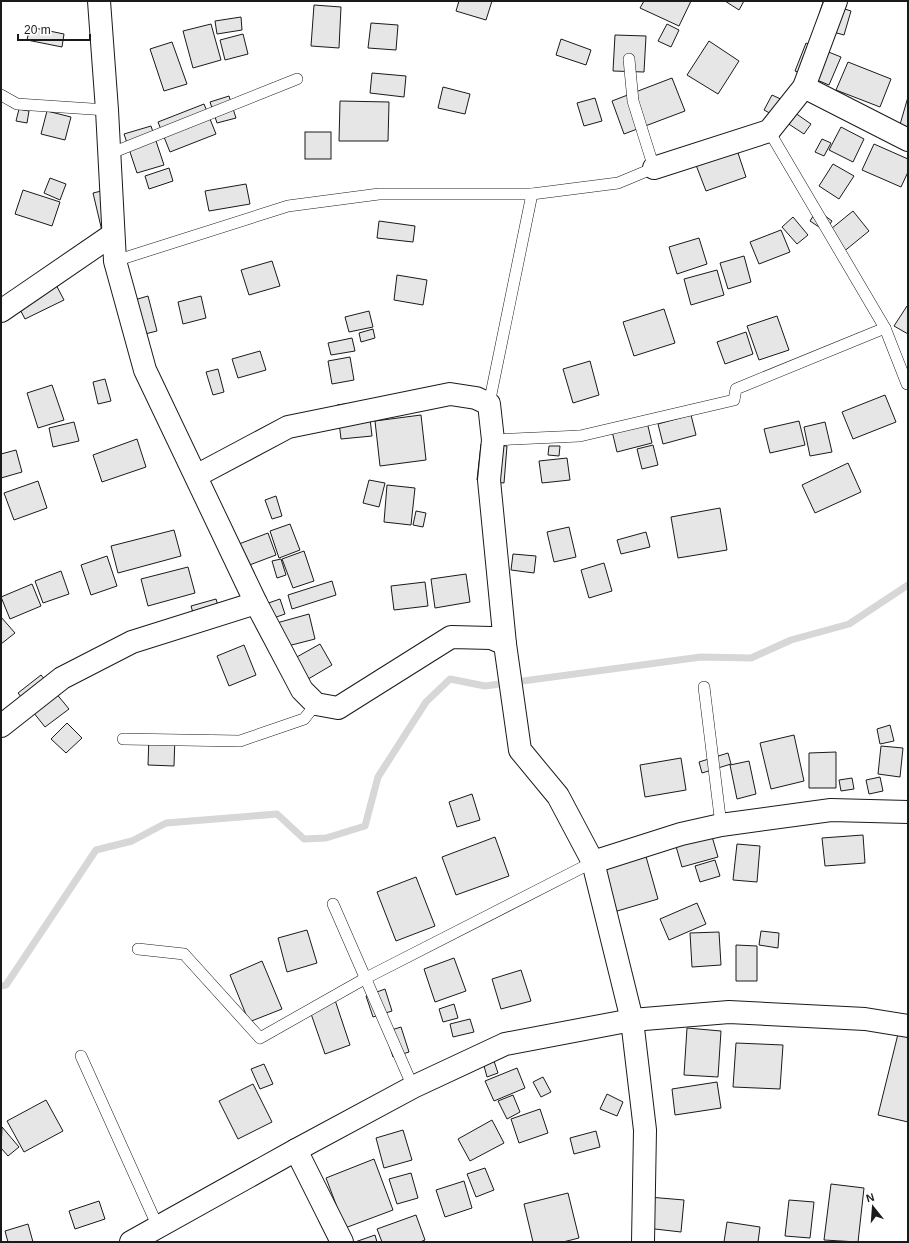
<svg xmlns="http://www.w3.org/2000/svg" width="909" height="1243" viewBox="0 0 909 1243" font-family="Arial,sans-serif">
	<style>
		.lines { fill: none; stroke-linecap: round; stroke-linejoin: round }
		.stream { stroke: #d7d7d7; stroke-width: 7 }
		.building { fill: #e6e6e6; stroke: #1a1a1a }
		.lane-casing { stroke: #1a1a1a; stroke-width: 12 }
		.street-casing { stroke: #1a1a1a; stroke-width: 24 }
		.lane { stroke: #fff; stroke-width: 11 }
		.street { stroke: #fff; stroke-width: 22 }
	</style>
	<rect width="100%" height="100%" fill="#fff"/>
	<g class="lines">
		<polyline class="stream" points="1,986 6,985 96,850 132,841 166,823 277,814 304,839 326,838 365,826 378,777 426,702 450,679 485,686 701,657 751,658 791,640 849,624 908,585"/>
	</g>
	<g class="building">
		<polygon points="459,1 492,1 486,20 456,11"/>
		<polygon points="644,1 691,1 679,26 640,8"/>
		<polygon points="725,1 744,1 739,10"/>
		<polygon points="823,2 851,11 844,35 815,27"/>
		<polygon points="314,5 341,7 339,48 311,46"/>
		<polygon points="241,17 242,30 217,34 215,21"/>
		<polygon points="371,23 398,25 396,50 368,48"/>
		<polygon points="211,24 221,60 193,68 183,31"/>
		<polygon points="667,24 679,30 671,47 658,41"/>
		<polygon points="30,27 64,34 62,47 27,40"/>
		<polygon points="243,34 248,54 225,60 220,40"/>
		<polygon points="615,35 646,36 644,72 613,71"/>
		<polygon points="561,39 591,50 586,65 556,55"/>
		<polygon points="709,41 739,61 718,94 687,75"/>
		<polygon points="172,42 187,84 164,91 150,49"/>
		<polygon points="806,43 841,57 829,85 795,71"/>
		<polygon points="848,62 891,79 880,107 836,90"/>
		<polygon points="372,73 406,76 404,97 370,93"/>
		<polygon points="672,78 685,111 624,134 612,101"/>
		<polygon points="443,87 470,94 465,114 438,108"/>
		<polygon points="772,95 787,102 779,118 764,110"/>
		<polygon points="229,96 236,118 217,123 210,102"/>
		<polygon points="908,97 908,131 899,128"/>
		<polygon points="595,98 602,121 584,126 577,103"/>
		<polygon points="340,101 389,102 388,141 339,141"/>
		<polygon points="204,104 216,134 170,152 158,122"/>
		<polygon points="788,108 811,124 804,134 781,119"/>
		<polygon points="19,109 29,111 27,123 16,121"/>
		<polygon points="47,111 71,117 65,140 41,134"/>
		<polygon points="151,126 164,165 137,173 124,134"/>
		<polygon points="841,127 864,139 853,162 829,150"/>
		<rect x="305" y="132" width="26" height="27"/>
		<polygon points="822,139 831,143 824,156 815,152"/>
		<polygon points="874,144 908,159 908,172 901,187 862,170"/>
		<polygon points="737,150 746,177 706,191 696,165"/>
		<polygon points="833,164 854,176 839,199 819,186"/>
		<polygon points="169,168 173,181 149,189 145,176"/>
		<polygon points="50,178 66,184 60,200 44,193"/>
		<polygon points="246,184 250,204 209,211 205,191"/>
		<polygon points="114,188 102,231 93,193"/>
		<polygon points="23,190 60,202 52,226 15,214"/>
		<polygon points="817,210 832,221 825,231 810,221"/>
		<polygon points="853,211 869,231 842,253 826,233"/>
		<polygon points="793,217 808,235 797,244 782,227"/>
		<polygon points="379,221 415,226 413,242 377,238"/>
		<polygon points="781,230 790,252 759,264 750,242"/>
		<polygon points="699,238 707,264 677,274 669,247"/>
		<polygon points="744,256 751,282 728,289 720,263"/>
		<polygon points="272,261 280,286 249,295 241,270"/>
		<polygon points="717,270 724,295 691,305 684,279"/>
		<polygon points="397,275 427,280 423,305 394,300"/>
		<polygon points="52,277 64,300 25,319 13,296"/>
		<polygon points="148,296 157,331 133,337 124,303"/>
		<polygon points="201,296 206,318 183,324 178,302"/>
		<polygon points="907,306 908,306 908,334 894,326"/>
		<polygon points="664,309 675,343 634,356 623,322"/>
		<polygon points="369,311 373,327 349,332 345,317"/>
		<polygon points="777,316 789,350 759,360 747,326"/>
		<polygon points="373,329 375,338 361,342 359,333"/>
		<polygon points="746,332 753,354 725,364 717,342"/>
		<polygon points="352,338 355,351 331,355 328,343"/>
		<polygon points="260,351 266,370 238,378 232,359"/>
		<polygon points="350,357 354,380 332,384 328,361"/>
		<polygon points="590,361 599,395 573,403 563,369"/>
		<polygon points="218,369 224,392 213,395 206,372"/>
		<polygon points="105,379 111,401 98,404 93,382"/>
		<polygon points="52,385 64,420 38,428 27,393"/>
		<polygon points="885,395 896,422 853,439 842,412"/>
		<polygon points="368,401 372,436 341,439 337,405"/>
		<polygon points="421,415 426,460 380,466 375,421"/>
		<polygon points="691,415 696,435 663,444 658,424"/>
		<polygon points="799,421 805,445 770,453 764,429"/>
		<polygon points="74,422 79,441 53,447 49,428"/>
		<polygon points="647,422 652,443 617,452 612,431"/>
		<polygon points="825,422 832,452 810,456 804,427"/>
		<polygon points="137,439 146,467 102,482 93,455"/>
		<polygon points="481,444 507,446 504,483 477,480"/>
		<polygon points="653,445 658,465 642,469 637,449"/>
		<polygon points="549,446 560,446 559,456 548,455"/>
		<polygon points="16,450 22,472 1,478 1,454"/>
		<polygon points="567,458 570,480 542,483 539,461"/>
		<polygon points="848,463 861,492 815,513 802,485"/>
		<polygon points="369,480 385,483 379,507 363,503"/>
		<polygon points="38,481 47,508 14,520 4,493"/>
		<polygon points="387,485 415,488 411,525 384,522"/>
		<polygon points="276,496 282,516 272,519 265,500"/>
		<polygon points="720,508 727,550 678,558 671,517"/>
		<polygon points="416,511 426,513 423,527 413,525"/>
		<polygon points="290,524 300,550 279,558 270,531"/>
		<polygon points="569,527 576,557 554,562 547,532"/>
		<polygon points="174,530 181,556 118,573 111,546"/>
		<polygon points="646,532 650,547 621,554 617,540"/>
		<polygon points="268,533 276,555 231,572 223,550"/>
		<polygon points="304,551 314,581 293,588 282,559"/>
		<polygon points="513,554 536,556 534,573 511,570"/>
		<polygon points="107,556 117,586 91,595 81,565"/>
		<polygon points="281,559 286,575 277,578 272,561"/>
		<polygon points="604,563 612,591 589,598 581,570"/>
		<polygon points="188,567 195,593 148,606 141,579"/>
		<polygon points="61,571 69,594 43,603 35,581"/>
		<polygon points="466,574 470,602 435,608 431,579"/>
		<polygon points="332,581 336,595 292,609 288,595"/>
		<polygon points="425,582 428,606 394,610 391,586"/>
		<polygon points="32,584 41,606 10,619 1,597"/>
		<polygon points="216,599 223,622 198,630 191,606"/>
		<polygon points="280,599 285,614 262,622 257,607"/>
		<polygon points="309,614 315,639 280,648 273,624"/>
		<polygon points="1,617 15,633 1,644"/>
		<polygon points="320,644 332,665 298,685 286,663"/>
		<polygon points="244,645 256,675 229,686 217,656"/>
		<polygon points="41,675 69,709 45,727 18,693"/>
		<polygon points="67,723 82,738 66,753 51,739"/>
		<polygon points="890,725 894,741 880,744 877,729"/>
		<polygon points="149,735 175,736 174,766 148,765"/>
		<polygon points="794,735 804,781 771,789 760,743"/>
		<polygon points="881,746 903,748 900,777 878,774"/>
		<polygon points="836,752 836,788 809,788 809,753"/>
		<polygon points="728,753 731,764 702,773 699,762"/>
		<polygon points="681,758 686,790 645,797 640,765"/>
		<polygon points="749,761 756,794 737,799 730,765"/>
		<polygon points="880,777 883,791 869,794 866,780"/>
		<polygon points="852,778 854,789 841,791 839,780"/>
		<polygon points="472,794 480,820 457,827 449,802"/>
		<polygon points="711,833 718,857 682,867 675,843"/>
		<polygon points="863,835 865,863 825,866 822,838"/>
		<polygon points="495,837 509,876 456,895 442,857"/>
		<polygon points="737,844 760,846 757,882 733,880"/>
		<polygon points="643,846 658,899 607,914 592,860"/>
		<polygon points="715,860 720,876 700,882 695,866"/>
		<polygon points="416,877 435,926 396,941 377,892"/>
		<polygon points="697,903 706,924 669,940 660,919"/>
		<polygon points="307,930 317,963 287,972 278,938"/>
		<polygon points="761,931 779,933 778,948 759,945"/>
		<polygon points="719,932 721,965 692,967 690,933"/>
		<polygon points="736,945 757,946 757,981 736,981"/>
		<polygon points="454,958 466,991 435,1002 424,969"/>
		<polygon points="262,961 282,1009 249,1022 230,975"/>
		<polygon points="521,970 531,1001 501,1009 492,979"/>
		<polygon points="385,989 392,1011 373,1017 366,996"/>
		<polygon points="335,1000 350,1045 325,1054 309,1008"/>
		<polygon points="454,1004 458,1018 443,1022 439,1009"/>
		<polygon points="470,1019 474,1032 453,1037 450,1024"/>
		<polygon points="401,1027 409,1052 393,1057 385,1032"/>
		<polygon points="687,1028 721,1031 718,1077 684,1075"/>
		<polygon points="898,1034 908,1036 908,1122 878,1115"/>
		<polygon points="736,1043 783,1045 780,1089 733,1087"/>
		<polygon points="493,1058 498,1073 487,1077 483,1062"/>
		<polygon points="264,1064 273,1084 260,1089 251,1069"/>
		<polygon points="517,1068 525,1088 494,1101 485,1081"/>
		<polygon points="543,1077 551,1092 541,1097 533,1082"/>
		<polygon points="717,1082 721,1108 675,1115 672,1089"/>
		<polygon points="253,1084 272,1122 238,1139 219,1101"/>
		<polygon points="607,1094 623,1102 617,1116 600,1109"/>
		<polygon points="513,1095 520,1112 507,1119 498,1101"/>
		<polygon points="46,1100 63,1131 24,1152 7,1121"/>
		<polygon points="540,1109 548,1133 519,1143 511,1119"/>
		<polygon points="492,1120 504,1143 470,1161 458,1139"/>
		<polygon points="2,1127 19,1147 8,1156 1,1148"/>
		<polygon points="403,1130 412,1160 384,1168 376,1138"/>
		<polygon points="596,1131 600,1147 574,1154 570,1138"/>
		<polygon points="374,1159 393,1210 345,1228 326,1178"/>
		<polygon points="485,1168 494,1190 476,1197 467,1174"/>
		<polygon points="411,1173 418,1198 397,1204 389,1179"/>
		<polygon points="464,1181 472,1208 445,1217 436,1190"/>
		<polygon points="831,1184 864,1188 858,1242 824,1240"/>
		<polygon points="568,1193 579,1238 563,1242 533,1242 524,1204"/>
		<polygon points="649,1197 684,1200 681,1232 646,1228"/>
		<polygon points="789,1200 814,1202 810,1238 785,1236"/>
		<polygon points="99,1201 105,1219 75,1229 69,1211"/>
		<polygon points="416,1215 425,1240 420,1242 382,1242 377,1229"/>
		<polygon points="727,1222 760,1227 758,1242 724,1242"/>
		<polygon points="28,1224 33,1242 8,1242 5,1231"/>
		<polygon points="375,1235 377,1242 355,1242"/>
	</g>
	<g class="lines">
		<defs>
			<g id="lane">
				<polyline points="1,95 17,104 107,110"/>
				<polyline points="769,131 885,328 907,384"/>
				<polyline points="109,154 297,79"/>
				<polyline points="115,261 288,206 379,194 532,194 618,183 654,168 633,101 629,59"/>
				<polyline points="489,404 532,194"/>
				<polyline points="493,440 580,436 734,400 736,389 885,328"/>
				<polyline points="704,687 721,825"/>
				<polyline points="123,739 240,741 304,719 316,704"/>
				<polyline points="333,904 413,1087"/>
				<polyline points="138,949 184,954 260,1038 366,978 593,862"/>
				<polyline points="81,1056 158,1227"/>
			</g>
			<g id="street">
				<polyline points="99,1 107,110 115,261 145,370 256,603 302,690 316,704 338,708 451,637 491,638 505,644 520,750 558,796 593,862 632,1020 645,1130 643,1242"/>
				<polyline points="804,87 908,140"/>
				<polyline points="654,168 769,131 804,87 836,1"/>
				<polyline points="1,311 112,235"/>
				<polyline points="196,476 288,427 450,394 476,398 489,404 493,440 489,480 505,644"/>
				<polyline points="1,726 62,678 132,642 256,603"/>
				<polyline points="593,862 681,834 721,825 831,810 908,812"/>
				<polyline points="296,1150 342,1242"/>
				<polyline points="131,1242 296,1150 413,1087 505,1044 632,1020 729,1012 865,1019 908,1026"/>
			</g>
		</defs>
		<use href="#lane" class="lane-casing"/>
		<use href="#street" class="street-casing"/>
		<use href="#lane" class="lane"/>
		<use href="#street" class="street"/>
	</g>
	<rect width="909" height="1243" fill="none" stroke="#1a1a1a" stroke-width="4"/>
	<g transform="translate(873 1207) rotate(343)" stroke="#ffffff" stroke-width="3" paint-order="stroke">
	<path d="M0-3L7 15L0 10L-7 15Z" fill="#1a1a1a"/>
	<text y="-6" font-size="11" font-weight="bold" text-anchor="middle" fill="#1a1a1a">N</text>
	</g>
	<path d="M18 34v6h72v-6" fill="none" stroke="#1a1a1a" stroke-width="2"/>
	<text x="24" y="34" font-size="12" fill="#1a1a1a" stroke="#ffffff" stroke-width="3" paint-order="stroke">20 m</text>
</svg>
